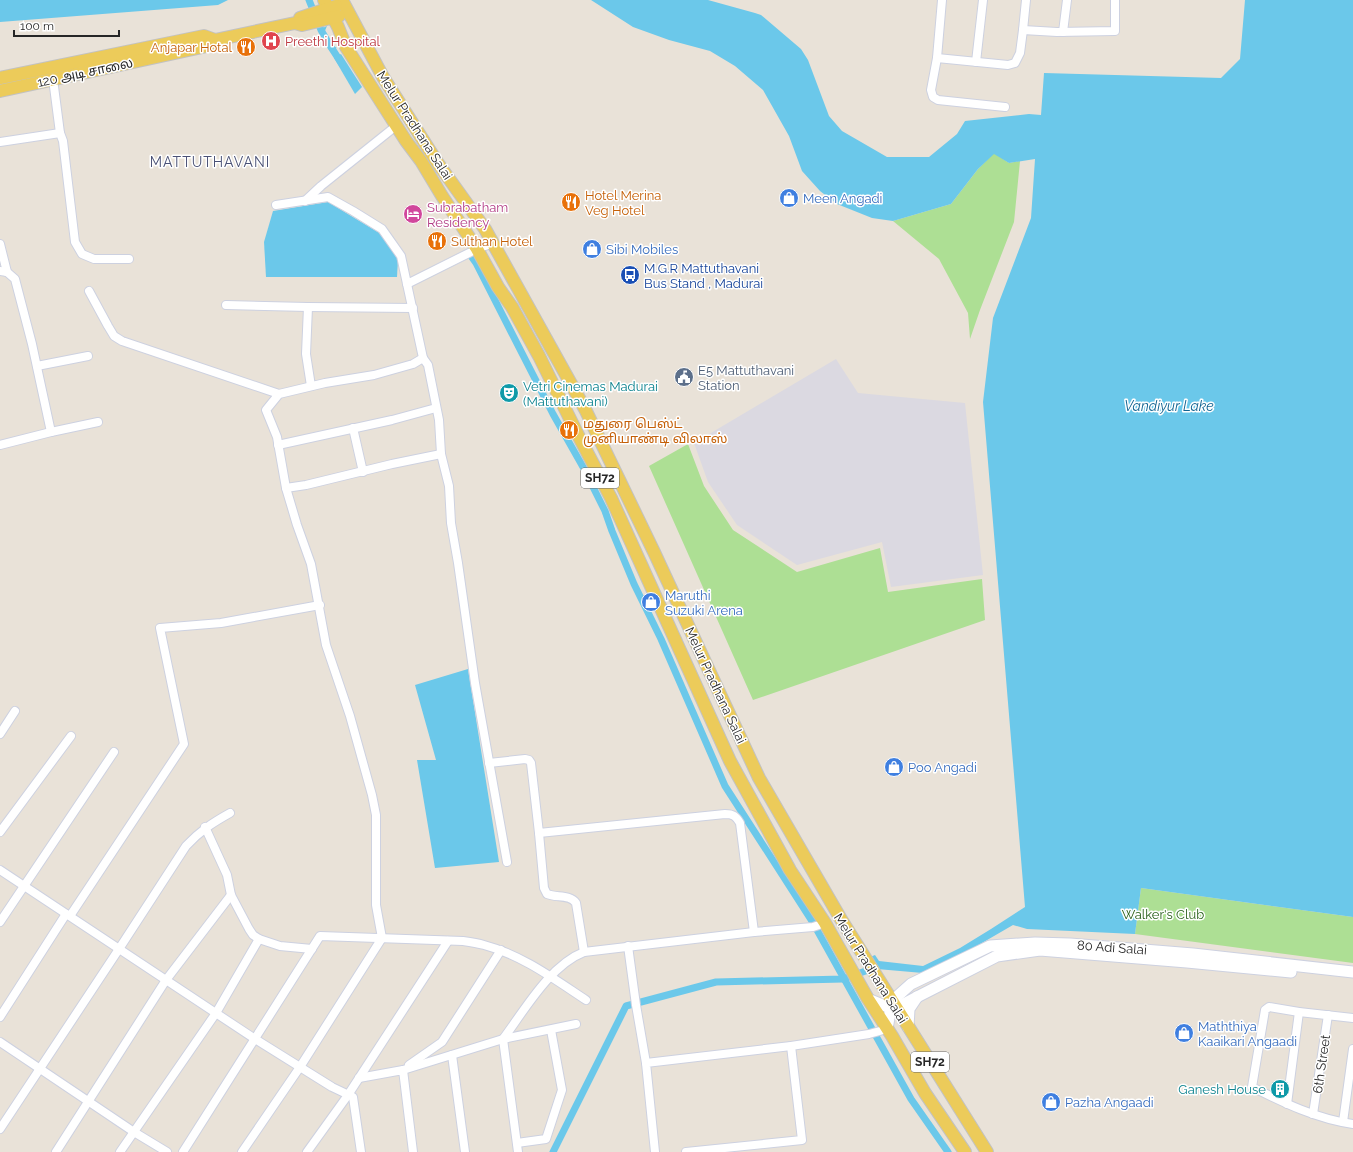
<svg xmlns="http://www.w3.org/2000/svg" width="1353" height="1152" viewBox="0 0 1353 1152" font-family="Raleway,'Noto Sans Tamil',sans-serif">
	<style>
		.industrial { fill: #dbd9e1 }
		.green { fill: #addf94 }
		.water { fill: #6bc8ea }
		.lines { fill: none; stroke-linecap: round; stroke-linejoin: round }
		.canal { stroke: #6bc8ea; stroke-width: 7 }
		.minor-casing { stroke: #cdd1e0; stroke-width: 10 }
		.secondary-casing { stroke: #cdd1e0; stroke-width: 13 }
		.primary-casing { stroke: #c2c2c2; stroke-width: 14 }
		.minor { stroke: #fff; stroke-width: 8 }
		.secondary { stroke: #fff; stroke-width: 11 }
		.primary { stroke: #eccb5a; stroke-width: 12 }
		.labels { text-anchor: middle; stroke-width: 3; stroke-linejoin: round; paint-order: stroke }
		.shield { fill: #fff; stroke: #676767; stroke-width: 1 }
		.shield-label { font-size: 12px; font-weight: bold; fill: #262626 }
		.health-label { font-size: 13px; fill: #be3a42; stroke: #fff; text-anchor: start }
		.food-label { font-size: 13px; fill: #c56008; stroke: #fff; text-anchor: start }
		.street-label { font-size: 13px; fill: #262626; stroke: #fff }
		.shop-label { font-size: 13px; fill: #366cbe; stroke: #fff; text-anchor: start }
		.hotel-label { font-size: 13px; fill: #b23c85; stroke: #fff; text-anchor: start }
		.transit-label { font-size: 13px; fill: #164399; stroke: #fff; text-anchor: start }
		.service-label { font-size: 13px; fill: #4e5e75; stroke: #fff; text-anchor: start }
		.culture-label { font-size: 13px; fill: #0d838f; stroke: #fff; text-anchor: start }
		.park-label { font-size: 13px; fill: #28601a; stroke: #fff }
		.neighbourhood-label { font-size: 14px; letter-spacing: 1px; fill: #495075; stroke: #fff }
		.water-label { font-size: 14px; font-style: italic; fill: #106391; stroke: #fff }
	</style>
	<rect width="100%" height="100%" fill="#e9e2d8"/>
	<polygon class="industrial" points="836,359 858,393 965,403 983,575 891,587 882,542 797,565 737,525 708,482 694,443"/>
	<g class="green">
		<polygon points="994,153 1009,163 1020,161 1014,222 980,310 970,339 968,313 939,259 893,221 951,204 978,169"/>
		<polygon points="688,444 704,486 733,530 797,572 880,548 888,592 982,579 985,620 753,700 649,466"/>
		<polygon points="1141,888 1353,917 1353,963 1135,934"/>
	</g>
	<g class="water">
		<polygon points="0,0 228,0 218,5 0,22"/>
		<polygon points="591,0 708,0 755,13 761,15 801,49 808,60 829,116 842,131 887,157 929,157 957,134 965,121 1029,114 1041,115 1044,73 1221,78 1240,59 1245,0 1353,0 1353,917 1141,888 1135,934 1027,929 1013,925 963,954 923,973 877,969 870,957 875,955 879,961 923,966 960,948 991,929 1025,907 983,402 993,318 1031,218 1035,159 1009,163 994,154 978,169 951,204 893,221 872,218 837,204 820,191 802,171 789,136 763,90 735,66 710,51 669,40 633,27"/>
		<polygon points="327,26 324,33 330,44 337,48 329,50 318,30"/>
		<polygon points="341,54 362,87 355,94 334,58"/>
		<polygon points="328,202 381,234 398,259 397,277 266,277 264,242 273,211"/>
		<polygon points="468,669 499,862 435,868 417,760 436,760 415,685"/>
	</g>
	<g class="lines">
		<g class="canal">
			<polyline points="309,0 321,30 329,44 342,64"/>
			<polyline points="471,256 476,263 553,414 583,467 605,511 612,531 634,584 661,639 725,786 812,921 911,1099 948,1152"/>
			<polyline points="553,1152 626,1006 716,982 843,979 874,968"/>
		</g>
		<defs>
			<g id="minor">
				<polyline points="942,0 937,58 931,90 933,97 938,100 1005,107"/>
				<polyline points="1023,30 1026,0"/>
				<polyline points="1063,32 1067,0"/>
				<polyline points="937,58 1008,65 1015,63 1020,53 1023,30 1057,32 1115,31 1115,0"/>
				<polyline points="976,62 983,0"/>
				<polyline points="53,79 60,133"/>
				<polyline points="0,142 60,133 63,141 75,242 82,254 94,259 129,259"/>
				<polyline points="305,201 321,186 396,126"/>
				<polyline points="0,244 7,272"/>
				<polyline points="0,271 7,272 15,279 32,344 51,432 98,422"/>
				<polyline points="407,284 477,249 493,243"/>
				<polyline points="89,291 108,326 114,336 122,341 279,394"/>
				<polyline points="226,305 308,307 413,308"/>
				<polyline points="308,307 306,354 311,386"/>
				<polyline points="423,358 428,365 439,420 441,454 449,486 451,523 458,563 475,683 507,862"/>
				<polyline points="37,366 88,356"/>
				<polyline points="353,428 363,472"/>
				<polyline points="0,445 51,432"/>
				<polyline points="278,445 392,420 436,408"/>
				<polyline points="286,488 306,485 392,464 441,454"/>
				<polyline points="0,734 15,711"/>
				<path d="M489,763L525,759L529,760L531,763L539,833L725,814C733,814 736,816 740,823L754,932"/>
				<polyline points="205,827 227,875 231,895 249,929 253,935 259,939 280,946 312,949"/>
				<polyline points="0,832 71,736"/>
				<path d="M539,833L544,888L547,894C556,898 570,894 576,903L584,952"/>
				<polyline points="0,870 255,1039 332,1087 353,1097 361,1152"/>
				<polyline points="70,916 184,744 160,628 221,623 320,605"/>
				<polyline points="0,922 114,752"/>
				<polyline points="628,946 636,1005 646,1063"/>
				<polyline points="0,1017 66,914"/>
				<path d="M1353,1018L1299,1012L1269,1007L1265,1010L1252,1087C1284,1103 1317,1119 1353,1124"/>
				<polyline points="0,1042 134,1132 167,1152"/>
				<polyline points="452,1055 465,1152"/>
				<polyline points="409,1065 442,1042 501,950"/>
				<polyline points="403,1070 503,1039 576,1024"/>
				<polyline points="359,1078 403,1070 413,1152"/>
				<polyline points="1287,1104 1299,1012"/>
				<polyline points="1313,1114 1328,1015"/>
				<polyline points="1343,1122 1353,1049"/>
				<path d="M0,1129L119,949L186,846C200,831 212,823 230,813"/>
				<polyline points="517,1143 546,1139 562,1090 551,1030"/>
				<polyline points="56,1152 166,980 231,895"/>
				<polyline points="120,1152 216,1013 259,939"/>
				<path d="M183,1152L320,936L463,941C470,942 477,943 484,945C522,955 554,979 586,1000"/>
				<polyline points="242,1152 300,1067 382,938 376,905 376,815 372,795 350,716 326,645 311,564 297,525 286,488 277,437 266,410 279,394 325,383 374,375 413,364 423,358 401,256 382,229 353,211 328,197 276,205"/>
				<polyline points="307,1152 348,1095 448,941"/>
				<path d="M518,1152L503,1039C524,1011 550,965 584,952L754,932L813,927L825,923"/>
				<polyline points="655,1152 646,1063 791,1046 869,1034 887,1029"/>
				<polyline points="686,1152 802,1140 791,1046"/>
			</g>
			<g id="secondary">
				<polyline points="868,999 890,1008 896,1008 917,997 997,956 1040,950 1187,962 1291,972"/>
				<polyline points="908,1027 909,1009 917,997"/>
				<polyline points="887,1029 892,1001 911,984 990,946 1035,943 1070,944 1193,954 1353,972"/>
			</g>
			<g id="primary">
				<polyline points="324,0 338,27 346,47 406,141 421,161 442,196 477,249 498,287 512,307 539,356 578,435 611,498 730,761 790,870 825,923 868,999 892,1036 925,1093 965,1152"/>
				<polyline points="342,0 383,77 437,162 485,229 585,409 654,552 759,778 842,921 987,1152"/>
				<polyline points="300,18 336,6"/>
				<polyline points="0,78 204,36 215,40"/>
				<polyline points="0,91 207,46 215,40 295,23 302,25 339,16"/>
			</g>
		</defs>
		<use href="#minor" class="minor-casing"/>
		<use href="#secondary" class="secondary-casing"/>
		<use href="#primary" class="primary-casing"/>
		<use href="#minor" class="minor"/>
		<use href="#secondary" class="secondary"/>
		<use href="#primary" class="primary"/>
	</g>
	<defs>
		<symbol id="hospital-disc" viewBox="-11 -11 22 22"><circle r="9.5" fill="#e0444e" stroke="#fff"/><path d="M-5-5h3v3.5h4V-5h3V5h-3V1.5h-4V5h-3Z" fill="#fff"/></symbol>
		<symbol id="restaurant-disc" viewBox="-11 -11 22 22"><circle r="9.5" fill="#e8710a" stroke="#fff"/><path d="M-5-6h1v4h1v-4h1v4h1v-4h1v5L-1.5 .5V6h-2V.5L-5-1ZM5-6V6H3V1.5H1.5Q1.5-4 5-6Z" fill="#fff"/></symbol>
		<symbol id="shop-disc" viewBox="-11 -11 22 22"><circle r="9.5" fill="#3f7fe0" stroke="#fff"/><path d="M-5-2.5h2.3a2.7 3.5 0 0 1 5.4 0H5L5.5 6h-11ZM-1.5-2.5h3a1.5 2.3 0 0 0-3 0Z" fill="#fff"/></symbol>
		<symbol id="hotel-disc" viewBox="-11 -11 22 22"><circle r="9.5" fill="#d1479c" stroke="#fff"/><path d="M-6-4.5h1.5V1H6V5H4.5V3h-9V5H-6ZM-4 0a1.8 1.8 0 1 1 3.6 0ZM.5 0V-2.5h3Q6-2.5 6 0Z" fill="#fff"/></symbol>
		<symbol id="bus-disc" viewBox="-11 -11 22 22"><circle r="9.5" fill="#1a4fb4" stroke="#fff"/><path d="M-5-6H5V4H4V6H2V4H-2V6H-4V4H-5ZM-3.5-4V0h7V-4ZM-3.5 1.2v1.5H-2V1.2ZM2 1.2v1.5H3.5V1.2Z" fill="#fff"/></symbol>
		<symbol id="civic-disc" viewBox="-11 -11 22 22"><circle r="9.5" fill="#5c6f8a" stroke="#fff"/><path d="M-.6-6.5H3V-4.5H.6V-3L4-1V1h2V6H-6V1h2V-1L-.6-3ZM-1.2 2.5V6h2.4V2.5Z" fill="#fff"/></symbol>
		<symbol id="theatre-disc" viewBox="-11 -11 22 22"><circle r="9.5" fill="#0f9aa8" stroke="#fff"/><path d="M-5-5.5Q0-4 5-5.5V0Q5 5 0 6Q-5 5-5 0ZM-3.3-2.5H-1v1.5H-3.3ZM1-2.5H3.3v1.5H1ZM-2.8 1Q0 5.5 2.8 1Z" fill="#fff"/></symbol>
		<symbol id="building-disc" viewBox="-11 -11 22 22"><circle r="9.5" fill="#0f9aa8" stroke="#fff"/><path d="M-4-6H4V6H1V3H-1V6H-4ZM-2.5-4.3h1.7v1.8h-1.7ZM.8-4.3h1.7v1.8H.8ZM-2.5-1h1.7V.8h-1.7ZM.8-1h1.7V.8H.8Z" fill="#fff"/></symbol>
	</defs>
	<g fill-rule="evenodd">
		<use href="#hospital-disc" x="260" y="30" width="22" height="22"/>
		<use href="#restaurant-disc" x="235" y="36" width="22" height="22"/>
		<use href="#shop-disc" x="778" y="187" width="22" height="22"/>
		<use href="#restaurant-disc" x="560" y="191" width="22" height="22"/>
		<use href="#hotel-disc" x="402" y="203" width="22" height="22"/>
		<use href="#restaurant-disc" x="426" y="230" width="22" height="22"/>
		<use href="#shop-disc" x="581" y="238" width="22" height="22"/>
		<use href="#bus-disc" x="619" y="264" width="22" height="22"/>
		<use href="#civic-disc" x="673" y="366" width="22" height="22"/>
		<use href="#theatre-disc" x="498" y="382" width="22" height="22"/>
		<use href="#restaurant-disc" x="558" y="419" width="22" height="22"/>
		<use href="#shop-disc" x="640" y="591" width="22" height="22"/>
		<use href="#shop-disc" x="883" y="756" width="22" height="22"/>
		<use href="#shop-disc" x="1173" y="1022" width="22" height="22"/>
		<use href="#building-disc" x="1269" y="1078" width="22" height="22"/>
		<use href="#shop-disc" x="1040" y="1091" width="22" height="22"/>
	</g>
	<g class="labels">
		<g class="shield">
			<rect x="581" y="468" width="38" height="20" rx="3"/>
			<rect x="911" y="1052" width="38" height="20" rx="3"/>
		</g>
		<g class="shield-label">
			<text x="600" y="482">SH72</text>
			<text x="930" y="1066">SH72</text>
		</g>
		<g class="health-label">
			<text x="285" y="46">Preethi Hospital</text>
		</g>
		<g class="food-label">
			<text x="232" y="52" text-anchor="end">Anjapar Hotal</text>
			<text x="585" y="200">Hotel Merina<tspan x="585" dy="15">Veg Hotel</tspan></text>
			<text x="451" y="246">Sulthan Hotel</text>
			<text x="583" y="428">மதுரை பெஸ்ட்<tspan x="583" dy="15">முனியாண்டி விலாஸ்</tspan></text>
		</g>
		<g class="street-label">
			<text transform="translate(85 72) rotate(-12)" y="5">120 அடி சாலை</text>
			<text transform="translate(415 125) rotate(57)" y="5">Melur Pradhana Salai</text>
			<text transform="translate(716 685) rotate(65)" y="5">Melur Pradhana Salai</text>
			<text transform="translate(1112 947) rotate(4)" y="5">80 Adi Salai</text>
			<text transform="translate(871 968) rotate(58)" y="5">Melur Pradhana Salai</text>
			<text transform="translate(1321 1064) rotate(-82)" y="5">6th Street</text>
		</g>
		<g class="shop-label">
			<text x="803" y="203">Meen Angadi</text>
			<text x="606" y="254">Sibi Mobiles</text>
			<text x="665" y="600">Maruthi<tspan x="665" dy="15">Suzuki Arena</tspan></text>
			<text x="908" y="772">Poo Angadi</text>
			<text x="1198" y="1031">Maththiya<tspan x="1198" dy="15">Kaaikari Angaadi</tspan></text>
			<text x="1065" y="1107">Pazha Angaadi</text>
		</g>
		<g class="hotel-label">
			<text x="427" y="212">Subrabatham<tspan x="427" dy="15">Residency</tspan></text>
		</g>
		<g class="transit-label">
			<text x="644" y="273">M.G.R Mattuthavani<tspan x="644" dy="15">Bus Stand , Madurai</tspan></text>
		</g>
		<g class="service-label">
			<text x="698" y="375">E5 Mattuthavani<tspan x="698" dy="15">Station</tspan></text>
		</g>
		<g class="culture-label">
			<text x="523" y="391">Vetri Cinemas Madurai<tspan x="523" dy="15">(Mattuthavani)</tspan></text>
			<text x="1266" y="1094" text-anchor="end">Ganesh House</text>
		</g>
		<g class="park-label">
			<text x="1163" y="919">Walker's Club</text>
		</g>
		<g class="neighbourhood-label">
			<text x="210" y="167">MATTUTHAVANI</text>
		</g>
		<g class="water-label">
			<text x="1169" y="411">Vandiyur Lake</text>
		</g>
	</g>
	<path d="M14 30v6h105v-6" fill="none" stroke="#262626" stroke-width="2"/>
	<text x="20" y="30" font-size="12" fill="#262626" stroke="#ffffff" stroke-width="3" paint-order="stroke">100 m</text>
</svg>
